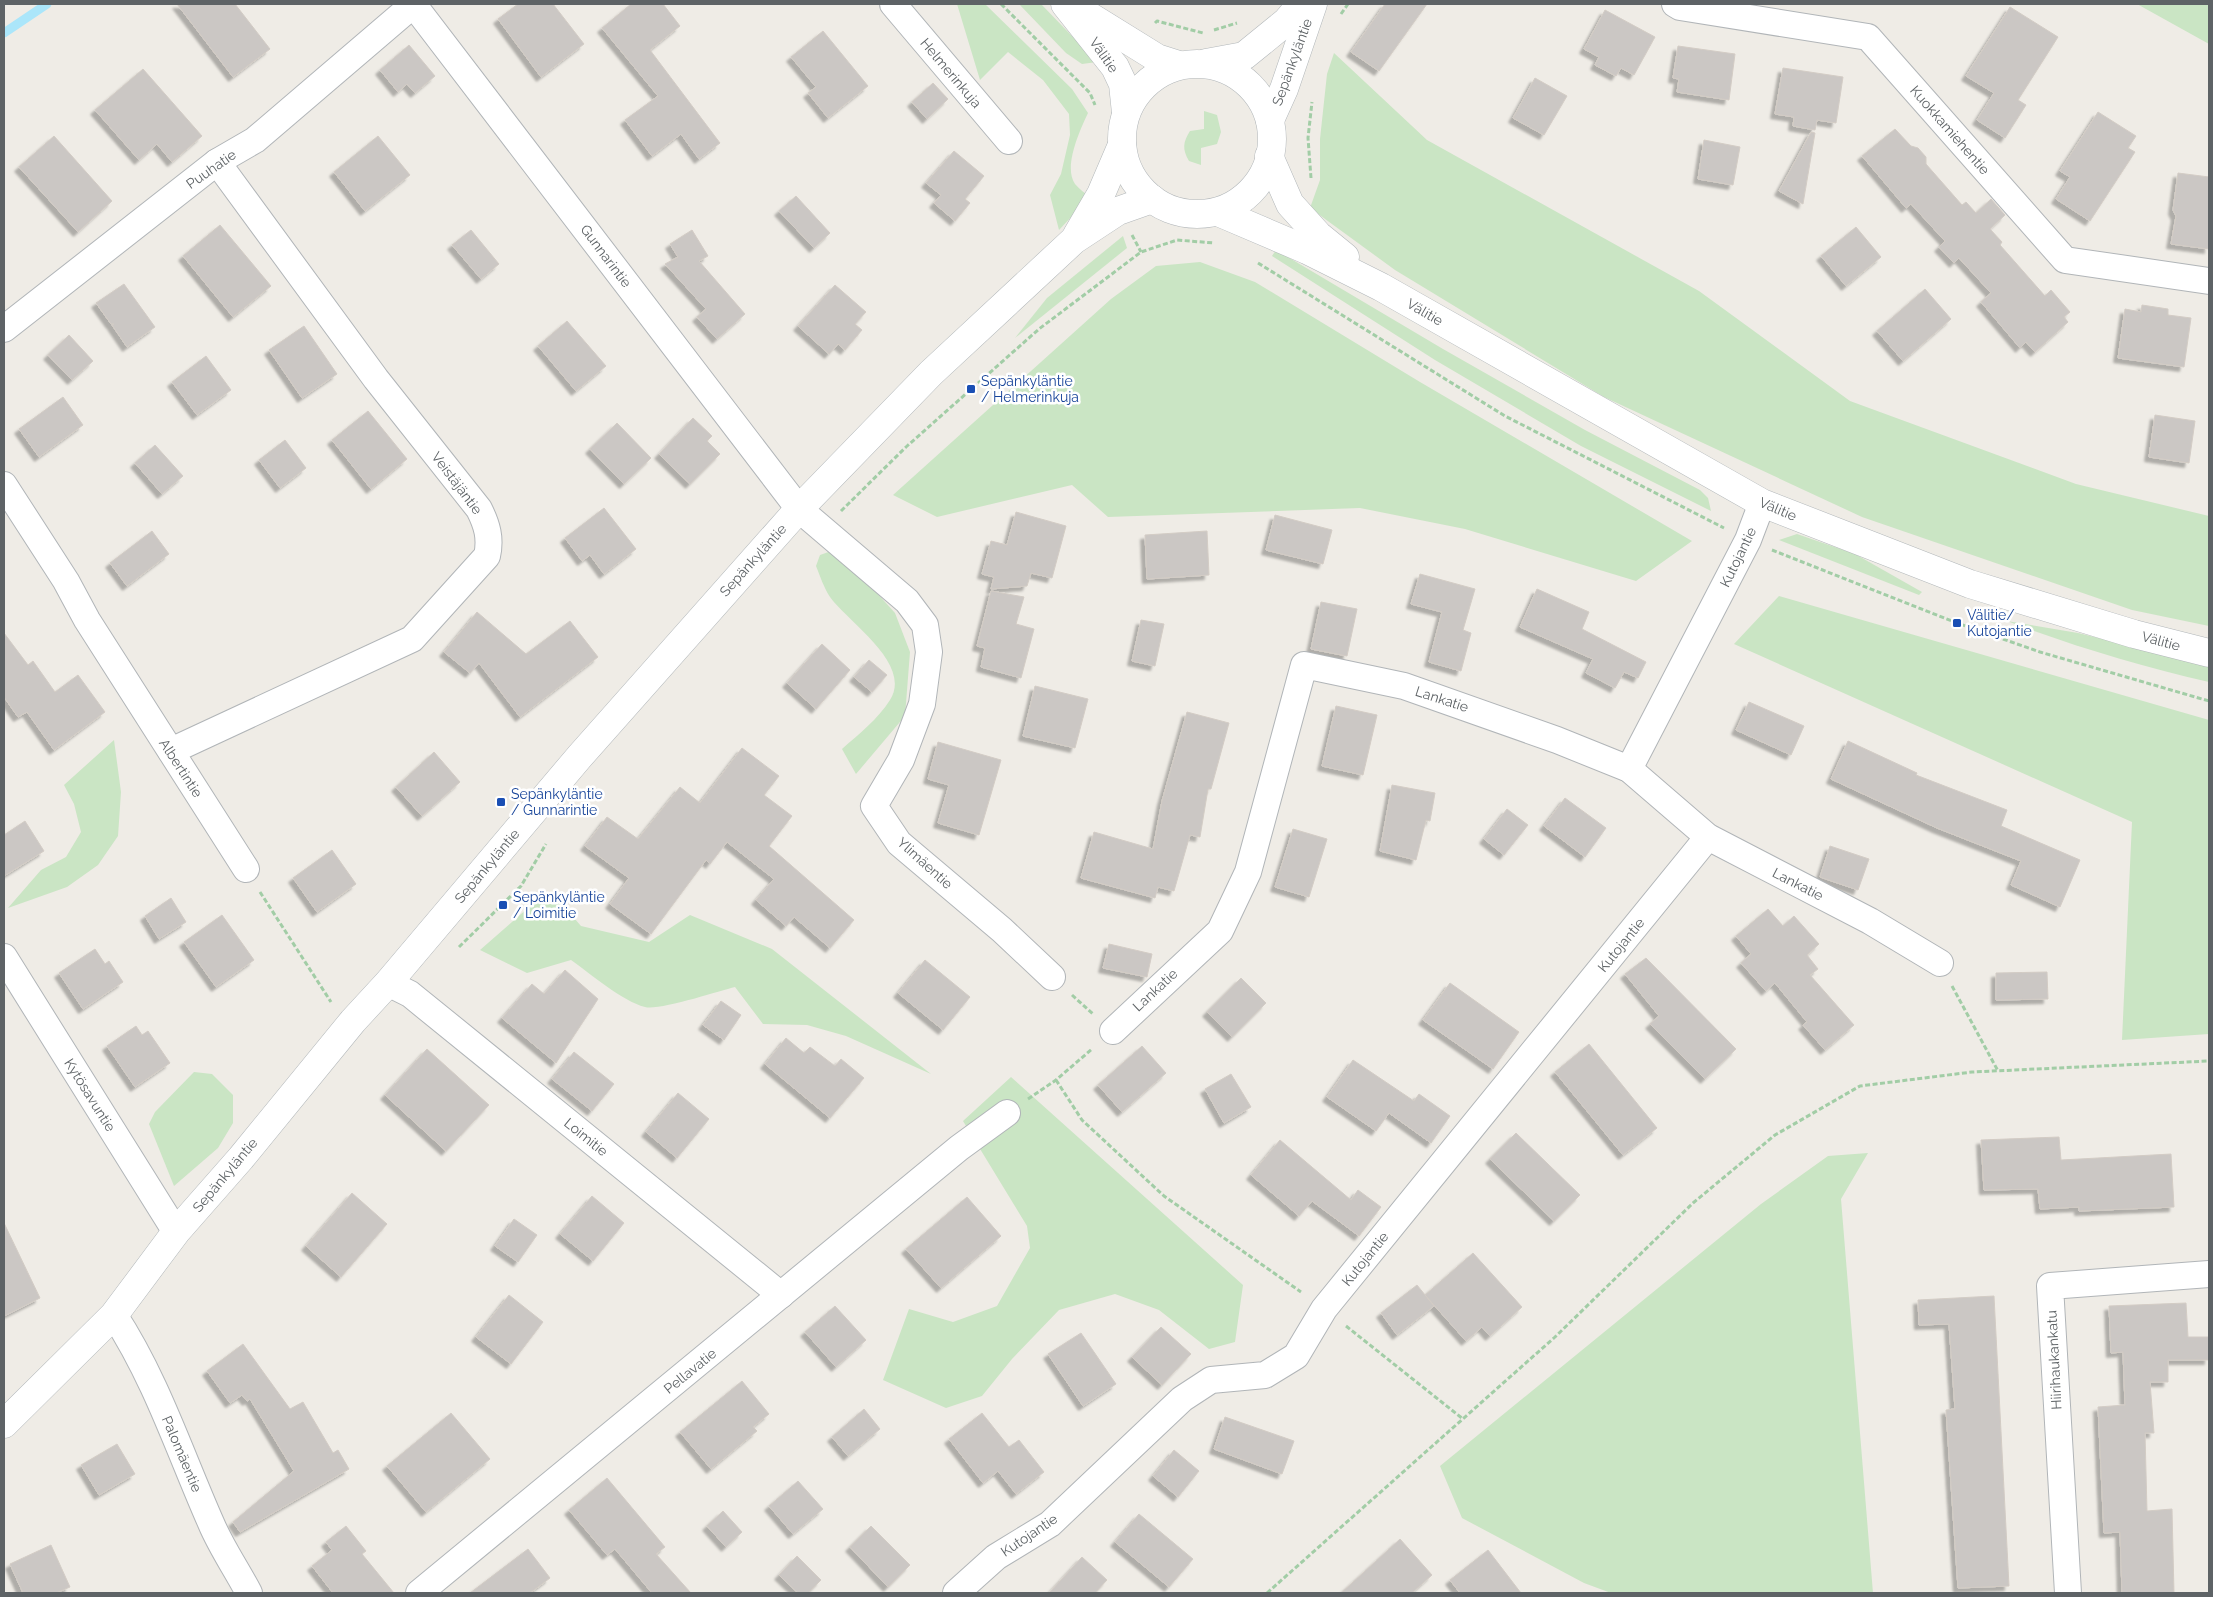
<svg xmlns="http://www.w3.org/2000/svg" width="2213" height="1597" viewBox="0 0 2213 1597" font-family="Raleway,sans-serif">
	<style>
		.green { fill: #cae5c4 }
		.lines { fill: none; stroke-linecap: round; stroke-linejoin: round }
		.stream { stroke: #abe6fa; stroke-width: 9 }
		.building { fill: #cbc7c4; stroke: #d3ccc5; filter: url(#shadow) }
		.street-casing { stroke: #b1b5b8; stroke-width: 28 }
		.secondary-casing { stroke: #b2b7ba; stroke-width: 29 }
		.path { stroke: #a2cda6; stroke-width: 3; stroke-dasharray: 5 2.5; stroke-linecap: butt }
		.street { stroke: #fff; stroke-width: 26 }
		.secondary { stroke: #fff; stroke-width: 28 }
		.transit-dot { fill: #1a4fb4; stroke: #fff; stroke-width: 2 }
		.labels { text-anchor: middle; stroke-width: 5; stroke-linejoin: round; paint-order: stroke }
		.street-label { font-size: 14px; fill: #5e6366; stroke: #fff }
		.transit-label { font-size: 14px; fill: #164399; stroke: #fff; text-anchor: start }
	</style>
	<defs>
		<filter id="shadow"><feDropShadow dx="-4.5" dy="4.5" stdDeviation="1" flood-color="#0004"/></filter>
	</defs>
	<rect width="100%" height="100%" fill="#efece6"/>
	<g class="green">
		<path d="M957,4H985L1072,89L1088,113C1080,130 1063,167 1075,184C1079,189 1085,193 1090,197L1059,230L1050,195L1061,174L1070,135L1069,114L1043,80L1008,52L980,80Z"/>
		<polygon points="1019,4 1041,4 1097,62 1082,64 1066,53"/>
		<polygon points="2137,4 2209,4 2209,44"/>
		<polygon points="1334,53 1427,140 1699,291 1850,401 2076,484 2209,516 2209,626 2132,610 1862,517 1604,397 1395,270 1310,208 1320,180 1320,139 1327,74"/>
		<path d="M1204,111L1217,115L1221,132L1217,144L1201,148V165L1189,161C1182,149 1183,142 1190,131L1204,129Z"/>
		<polygon points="1123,236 1127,248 1015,338 1047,298"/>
		<polygon points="1276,250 1443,349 1585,430 1700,490 1708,498 1711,511 1581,446 1435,360 1272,256"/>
		<polygon points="1200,262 1255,282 1420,382 1692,541 1636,581 1465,529 1360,508 1108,517 1072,485 937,517 893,495 1111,299 1156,266"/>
		<polygon points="1797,534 1855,554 1922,592 1919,595 1779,540"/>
		<path d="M837,549L895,613L910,652L905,716L856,774L842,749C859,734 878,719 890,700C913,664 848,622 830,597C824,588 820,576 816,566L820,555Z"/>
		<polygon points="1779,596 2209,720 2209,1034 2122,1040 2132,822 1734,644"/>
		<path d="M2007,621L2078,633L2209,665V682C2140,666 2073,646 2007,621Z"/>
		<polygon points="114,740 121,792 118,836 98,865 67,887 8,908 41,870 66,857 81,832 74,804 64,785"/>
		<path d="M546,892L555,896L581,926L649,942L690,915L772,949L931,1074L846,1036L807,1025L763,1024L735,987C719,991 658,1011 645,1007C622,1001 591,974 571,960L527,973L480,950Z"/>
		<polygon points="194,1072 212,1074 233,1095 233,1123 218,1148 174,1186 149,1124 155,1112"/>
		<polygon points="1011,1077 1243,1285 1235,1342 1209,1349 1159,1310 1115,1294 1059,1310 1012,1359 982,1396 946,1408 883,1380 909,1309 953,1322 997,1306 1030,1248 1027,1226 963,1121"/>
		<polygon points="1868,1153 1841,1199 1873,1593 1611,1593 1584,1583 1462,1518 1440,1466 1761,1204 1828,1156"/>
	</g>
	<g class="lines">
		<polyline class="stream" points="4,33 47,4"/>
	</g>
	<g class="building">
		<polygon points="177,4 235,4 270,49 233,77"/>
		<polygon points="518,4 553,4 584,44 541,77 498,19"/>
		<polygon points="631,4 663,4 680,26 650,50 720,143 699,159 681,134 652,156 625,120 658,96 602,28"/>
		<polygon points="1385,4 1427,4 1379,71 1351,52"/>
		<polygon points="2010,7 2058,37 2018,100 2026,105 2005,138 1977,120 1994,93 1966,76"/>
		<polygon points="1605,10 1655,37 1634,75 1621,68 1616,76 1595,65 1599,57 1584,49"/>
		<polygon points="823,31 868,86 828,118 808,93 816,87 791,57"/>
		<polygon points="409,45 435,76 415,93 407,84 398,92 380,70"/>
		<polygon points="1678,46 1735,54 1729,100 1677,92 1679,79 1673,78"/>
		<polygon points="1783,68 1843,77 1836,123 1817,120 1815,130 1793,126 1794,117 1775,114"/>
		<polygon points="143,69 202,136 172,162 157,144 139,160 95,110"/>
		<polygon points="1535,78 1567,96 1544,135 1513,118"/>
		<polygon points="933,83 948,99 927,119 912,102"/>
		<polygon points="2098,112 2136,136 2128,148 2135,152 2090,221 2056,199 2070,177 2060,171"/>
		<polygon points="1895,129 1911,146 1918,148 1926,157 1926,164 1962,205 1966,202 1976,213 1991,199 2005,215 1990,229 2002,242 2000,245 2045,296 2051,290 2070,312 2064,317 2068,322 2035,352 2026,342 2020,348 1981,302 1991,293 1959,258 1954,263 1939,247 1945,241 1911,204 1906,208 1862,156"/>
		<polygon points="1811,132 1815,133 1803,204 1779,191"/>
		<polygon points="54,136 112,201 78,232 19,167"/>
		<polygon points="378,136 410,175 365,211 334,172"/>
		<polygon points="1704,140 1740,147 1733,185 1698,179"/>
		<polygon points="954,151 984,176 965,199 970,203 955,221 934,203 941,195 926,183"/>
		<polygon points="2178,173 2209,177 2209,249 2171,244 2176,216 2173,210"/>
		<polygon points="796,196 830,233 814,248 779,211"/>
		<polygon points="220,225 271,286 233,317 183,256"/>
		<polygon points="1856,227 1881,257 1846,286 1821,256"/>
		<polygon points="471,230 499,264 481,279 452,245"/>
		<polygon points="692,230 708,256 699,261 745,314 717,339 697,317 706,309 665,264 678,257 670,244"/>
		<polygon points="124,284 155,327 127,347 112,325 114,324 111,324 96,303"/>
		<polygon points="835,285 866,312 855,324 862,330 845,350 838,344 829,354 798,326"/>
		<polygon points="1925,289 1951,319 1903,361 1877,331"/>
		<polygon points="2142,305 2168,309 2168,315 2191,318 2184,367 2118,358 2125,309 2141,312"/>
		<polygon points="567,321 606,366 576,391 538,346"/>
		<polygon points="304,326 337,374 302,398 269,350"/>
		<polygon points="69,335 93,361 72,380 48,355"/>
		<polygon points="206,356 231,390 197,415 172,382"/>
		<polygon points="63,397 83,425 39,457 19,429"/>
		<polygon points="368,411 407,459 371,489 332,440"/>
		<polygon points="2155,415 2195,421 2189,463 2149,457"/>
		<polygon points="693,418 712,436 707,441 720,454 690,484 659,454"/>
		<polygon points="617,423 651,458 624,484 590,449"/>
		<polygon points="285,440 306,468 280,488 259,460"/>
		<polygon points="155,445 183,476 162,494 135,463"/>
		<polygon points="604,508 636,549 604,574 590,555 582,561 565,538"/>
		<polygon points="1016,512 1066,526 1052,578 1031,573 1027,586 991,589 994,577 982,574 991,541 1007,545"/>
		<polygon points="1275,515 1332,530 1323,564 1266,550"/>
		<polygon points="152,531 169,554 127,586 110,563"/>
		<polygon points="1207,531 1209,575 1147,579 1145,535"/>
		<polygon points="1420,574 1475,589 1463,630 1471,633 1461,671 1429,662 1442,612 1411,604"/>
		<polygon points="1537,589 1589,612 1582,629 1646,662 1638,678 1624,672 1615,688 1586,673 1593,659 1520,627"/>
		<polygon points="991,591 1024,597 1016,624 1034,629 1021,678 981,667 985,648 977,646"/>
		<polygon points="1321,602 1357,609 1347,656 1311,649"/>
		<polygon points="477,612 526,654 570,621 598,657 520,717 479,663 470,673 444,652"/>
		<polygon points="1141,620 1164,624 1155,666 1132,661"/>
		<polygon points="4,633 28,665 33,661 55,692 78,675 105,712 54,750 27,712 18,717 4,697"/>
		<polygon points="822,644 850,670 816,709 787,683"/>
		<polygon points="869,660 887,675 872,692 854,677"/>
		<polygon points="1035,686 1088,699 1075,748 1023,736"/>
		<polygon points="1749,702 1804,726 1791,755 1736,730"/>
		<polygon points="1336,706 1377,715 1363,775 1322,766"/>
		<polygon points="1187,712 1229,723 1211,789 1208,789 1200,837 1190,835 1174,891 1158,887 1155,898 1081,878 1094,832 1153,849 1162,801"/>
		<polygon points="1848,741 1917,773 1916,775 2007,810 2001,826 2080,860 2060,907 2011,885 2021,861 1937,828 1831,779"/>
		<polygon points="938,742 1001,760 979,835 938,823 949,785 928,779"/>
		<polygon points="742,748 779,776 764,795 792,816 769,846 854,920 830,948 794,917 786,926 756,900 774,879 727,842 710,864 706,860 651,934 610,904 629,878 585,846 607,817 638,839 680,787 700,803"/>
		<polygon points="434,752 460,782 422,816 396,787"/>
		<polygon points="1392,785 1435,793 1430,821 1426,820 1416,860 1380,851"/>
		<polygon points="1565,798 1606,828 1585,857 1544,826"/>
		<polygon points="1507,809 1528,825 1504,855 1484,839"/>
		<polygon points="25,821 44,851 4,876 4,835"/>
		<polygon points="1293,829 1327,839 1309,897 1275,887"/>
		<polygon points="1830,846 1869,859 1858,890 1820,877"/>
		<polygon points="332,850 356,884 317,912 293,878"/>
		<polygon points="171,898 186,922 159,939 145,916"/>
		<polygon points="1768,909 1783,926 1794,916 1819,944 1807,955 1818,969 1810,975 1854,1025 1825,1050 1803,1025 1807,1022 1775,983 1766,991 1741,963 1751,954 1736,936"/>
		<polygon points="222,915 254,960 216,987 184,942"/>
		<polygon points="1109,944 1152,954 1147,977 1103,968"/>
		<polygon points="95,949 105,964 109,961 123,982 83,1009 59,973"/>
		<polygon points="1646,958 1736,1049 1705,1079 1650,1024 1659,1016 1625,974"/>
		<polygon points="925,960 970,997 943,1030 898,993"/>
		<polygon points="565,970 598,999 556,1063 502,1018 532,984 544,994"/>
		<polygon points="2047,972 2048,999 1996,1000 1996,973"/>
		<polygon points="1241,978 1266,1003 1232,1037 1207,1012"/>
		<polygon points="1450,983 1519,1032 1493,1069 1423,1020"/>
		<polygon points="721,1001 741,1015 724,1040 703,1025"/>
		<polygon points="136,1026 142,1035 148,1031 170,1063 135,1087 107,1046"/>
		<polygon points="786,1038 804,1053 810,1047 835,1066 841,1059 864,1078 830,1118 765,1064"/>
		<polygon points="1589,1044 1657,1128 1623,1155 1555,1072"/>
		<polygon points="1142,1046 1166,1073 1122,1112 1098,1085"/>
		<polygon points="427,1049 489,1105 446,1151 385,1095"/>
		<polygon points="574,1052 614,1084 592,1111 552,1079"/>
		<polygon points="1353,1060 1414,1101 1419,1094 1450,1116 1431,1143 1389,1113 1376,1131 1327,1097"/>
		<polygon points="1231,1074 1251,1107 1224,1123 1205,1089"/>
		<polygon points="678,1093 709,1119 677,1158 646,1132"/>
		<polygon points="1516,1133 1580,1195 1554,1221 1490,1159"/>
		<polygon points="2059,1137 2061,1160 2171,1154 2174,1207 2079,1211 2079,1207 2040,1209 2038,1189 1984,1190 1981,1140"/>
		<polygon points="1280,1140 1351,1200 1358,1190 1381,1207 1359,1236 1312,1201 1299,1216 1251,1175"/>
		<polygon points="352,1193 387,1224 341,1277 306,1246"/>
		<polygon points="592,1196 624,1223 593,1261 560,1234"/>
		<polygon points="967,1197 1001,1236 941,1288 906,1249"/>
		<polygon points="514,1219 537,1235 518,1262 495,1246"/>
		<polygon points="4,1223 40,1298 4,1316"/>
		<polygon points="1473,1253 1522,1307 1490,1336 1482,1327 1466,1341 1425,1295"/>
		<polygon points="1417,1285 1434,1306 1397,1335 1381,1313"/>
		<polygon points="509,1295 543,1322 511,1364 476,1337"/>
		<polygon points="1994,1296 2009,1586 1958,1588 1946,1410 1955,1409 1949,1324 1919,1325 1918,1300"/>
		<polygon points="2186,1303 2188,1337 2209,1337 2209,1360 2168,1360 2168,1382 2150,1382 2154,1433 2145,1433 2147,1511 2172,1509 2174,1593 2122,1593 2120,1532 2104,1533 2098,1407 2125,1405 2123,1352 2111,1353 2109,1306"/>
		<polygon points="835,1306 866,1340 836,1367 805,1332"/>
		<polygon points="1161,1327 1191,1354 1162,1385 1132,1357"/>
		<polygon points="1081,1333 1116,1384 1083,1406 1048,1354"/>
		<polygon points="243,1344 290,1409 303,1402 333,1453 338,1450 349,1469 240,1532 233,1522 294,1471 250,1399 247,1401 242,1395 230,1403 207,1371"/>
		<polygon points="742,1381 769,1414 753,1427 757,1431 711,1469 680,1432"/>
		<polygon points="864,1409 880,1429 848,1456 832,1437"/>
		<polygon points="451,1413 490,1459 426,1512 387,1466"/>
		<polygon points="982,1413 1009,1447 1019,1440 1044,1472 1016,1494 998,1471 983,1483 949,1439"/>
		<polygon points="1225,1417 1294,1441 1282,1474 1214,1449"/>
		<polygon points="117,1444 135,1474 99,1495 81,1465"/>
		<polygon points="1174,1450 1199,1471 1178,1497 1153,1476"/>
		<polygon points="607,1478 665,1547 656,1554 691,1593 652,1593 615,1549 607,1555 569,1510"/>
		<polygon points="798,1481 823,1509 793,1534 769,1506"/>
		<polygon points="723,1511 742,1532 726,1547 707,1526"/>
		<polygon points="1139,1514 1193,1559 1169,1587 1115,1542"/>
		<polygon points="346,1526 366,1551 362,1554 394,1593 333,1593 312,1566 332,1550 326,1542"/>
		<polygon points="871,1526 910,1565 888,1587 850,1547"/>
		<polygon points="1400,1539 1432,1575 1412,1593 1341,1593"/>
		<polygon points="51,1545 70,1587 56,1593 23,1593 10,1564"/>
		<polygon points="528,1549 550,1578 530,1593 470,1593"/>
		<polygon points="1488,1550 1521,1593 1460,1593 1450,1580"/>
		<polygon points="797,1556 821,1580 808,1593 798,1593 779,1575"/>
		<polygon points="1082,1557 1107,1580 1095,1593 1049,1593"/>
	</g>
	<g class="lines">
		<defs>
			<g id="street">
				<polyline points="413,4 799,509 907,601 925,625 929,652 922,704 901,760 874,806 899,843 1002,930 1052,977"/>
				<polyline points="893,4 1009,141"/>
				<polyline points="1675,4 1680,7 1868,37 2065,260 2209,281"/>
				<polyline points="4,329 217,162 255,140 414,4"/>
				<polyline points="4,485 66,581 87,620 246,869"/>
				<path d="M171,751L412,639L487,556C491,538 487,525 479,509L376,379L217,162"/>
				<polyline points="1629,769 1748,540 1762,503"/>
				<polyline points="4,957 176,1232"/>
				<polyline points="388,983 410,994 781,1295"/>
				<polyline points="1113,1031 1220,931 1248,872 1304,665 1404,686 1557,740 1629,769 1708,837 1870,921 1940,963"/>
				<path d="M114,1315C156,1379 180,1453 211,1523C221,1547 237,1570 249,1593"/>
				<polyline points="419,1593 959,1148 1007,1113"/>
				<polyline points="956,1593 996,1557 1050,1524 1182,1399 1211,1380 1265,1375 1296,1356 1324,1309 1708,837"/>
				<polyline points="2068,1593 2050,1286 2209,1274"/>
			</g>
			<g id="secondary">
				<polyline points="1065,4 1115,67 1123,84 1126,113"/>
				<polyline points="1078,9 1157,58 1179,65"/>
				<polyline points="1206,63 1244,56 1287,21 1301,4"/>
				<circle cx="1197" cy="139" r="75"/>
				<polyline points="1270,120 1284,89 1313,4"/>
				<polyline points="1269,156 1290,204 1318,235 1345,257"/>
				<polyline points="1218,212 1307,250 1381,287 1762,503 1970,584 2134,634 2209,653"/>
				<polyline points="1077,235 1101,194 1122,145"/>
				<polyline points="4,1424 114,1315 176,1232 241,1158 353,1021 388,983 580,756 799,509 931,373 1074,240 1118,211 1152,199"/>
			</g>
		</defs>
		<use href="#street" class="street-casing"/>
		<use href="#secondary" class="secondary-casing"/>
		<g class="path">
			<polyline points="1001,4 1090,93 1095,105"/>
			<polyline points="1341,14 1348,4"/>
			<polyline points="1155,23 1157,21 1203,33"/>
			<polyline points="1214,30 1237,23"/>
			<polyline points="1311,178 1308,138 1312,102"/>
			<polyline points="1132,235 1141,252"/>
			<polyline points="1258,263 1505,416 1724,528"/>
			<polyline points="841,511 906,447 1039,329 1141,252 1177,240 1214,243"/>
			<polyline points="1772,550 1957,623 2040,652 2209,701"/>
			<polyline points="260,892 331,1002"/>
			<polyline points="459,947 521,886 546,844"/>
			<polyline points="1952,986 1998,1071"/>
			<polyline points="1072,995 1093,1014"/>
			<polyline points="1056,1080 1082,1120 1164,1196 1301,1292"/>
			<polyline points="1028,1099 1056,1080 1092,1049"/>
			<polyline points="1346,1326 1463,1419"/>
			<polyline points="1267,1593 1555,1337 1693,1203 1775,1135 1860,1086 1972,1072 2209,1061"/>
		</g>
		<use href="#street" class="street"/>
		<use href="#secondary" class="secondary"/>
	</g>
	<g class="transit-dot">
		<rect x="966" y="384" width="10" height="10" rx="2.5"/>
		<rect x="1952" y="618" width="10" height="10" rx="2.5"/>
		<rect x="496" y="797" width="10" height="10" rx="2.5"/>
		<rect x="498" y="900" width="10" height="10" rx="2.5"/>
	</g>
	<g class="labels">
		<g class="street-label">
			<text transform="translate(1104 55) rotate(55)" y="5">Välitie</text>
			<text transform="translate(1292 62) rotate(-70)" y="5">Sepänkyläntie</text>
			<text transform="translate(951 73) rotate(50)" y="5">Helmerinkuja</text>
			<text transform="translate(1950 130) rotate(49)" y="5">Kuokkamiehentie</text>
			<text transform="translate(211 169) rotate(-35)" y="5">Puuhatie</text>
			<text transform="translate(606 256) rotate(53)" y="5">Gunnarintie</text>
			<text transform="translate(1425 312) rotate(30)" y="5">Välitie</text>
			<text transform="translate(457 483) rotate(53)" y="5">Veistäjäntie</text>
			<text transform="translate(1778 509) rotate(23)" y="5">Välitie</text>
			<text transform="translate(1738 557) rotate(-64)" y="5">Kutojantie</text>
			<text transform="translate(753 560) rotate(-48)" y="5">Sepänkyläntie</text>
			<text transform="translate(2161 641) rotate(15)" y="5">Välitie</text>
			<text transform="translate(1442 699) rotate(18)" y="5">Lankatie</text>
			<text transform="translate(181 768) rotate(57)" y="5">Albertintie</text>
			<text transform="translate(925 863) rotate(42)" y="5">Ylimäentie</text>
			<text transform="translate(487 866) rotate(-50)" y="5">Sepänkyläntie</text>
			<text transform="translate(1798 884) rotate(27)" y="5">Lankatie</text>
			<text transform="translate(1621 945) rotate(-51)" y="5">Kutojantie</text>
			<text transform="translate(1155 990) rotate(-43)" y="5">Lankatie</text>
			<text transform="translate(90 1095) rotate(58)" y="5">Kytösavuntie</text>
			<text transform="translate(586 1137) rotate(39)" y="5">Loimitie</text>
			<text transform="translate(225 1175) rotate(-50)" y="5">Sepänkyläntie</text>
			<text transform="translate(1365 1259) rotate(-51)" y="5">Kutojantie</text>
			<text transform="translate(2054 1360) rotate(-93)" y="5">Hiirihaukankatu</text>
			<text transform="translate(690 1371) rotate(-39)" y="5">Pellavatie</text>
			<text transform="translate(182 1454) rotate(67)" y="5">Palomäentie</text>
			<text transform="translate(1029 1535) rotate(-34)" y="5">Kutojantie</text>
		</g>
		<g class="transit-label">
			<text x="981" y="386">Sepänkyläntie<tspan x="981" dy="16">/ Helmerinkuja</tspan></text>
			<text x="1967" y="620">Välitie/<tspan x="1967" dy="16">Kutojantie</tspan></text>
			<text x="511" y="799">Sepänkyläntie<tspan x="511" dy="16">/ Gunnarintie</tspan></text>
			<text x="513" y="902">Sepänkyläntie<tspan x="513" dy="16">/ Loimitie</tspan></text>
		</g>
	</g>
	<rect width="2213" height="1597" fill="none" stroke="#5e6366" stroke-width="10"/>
</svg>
